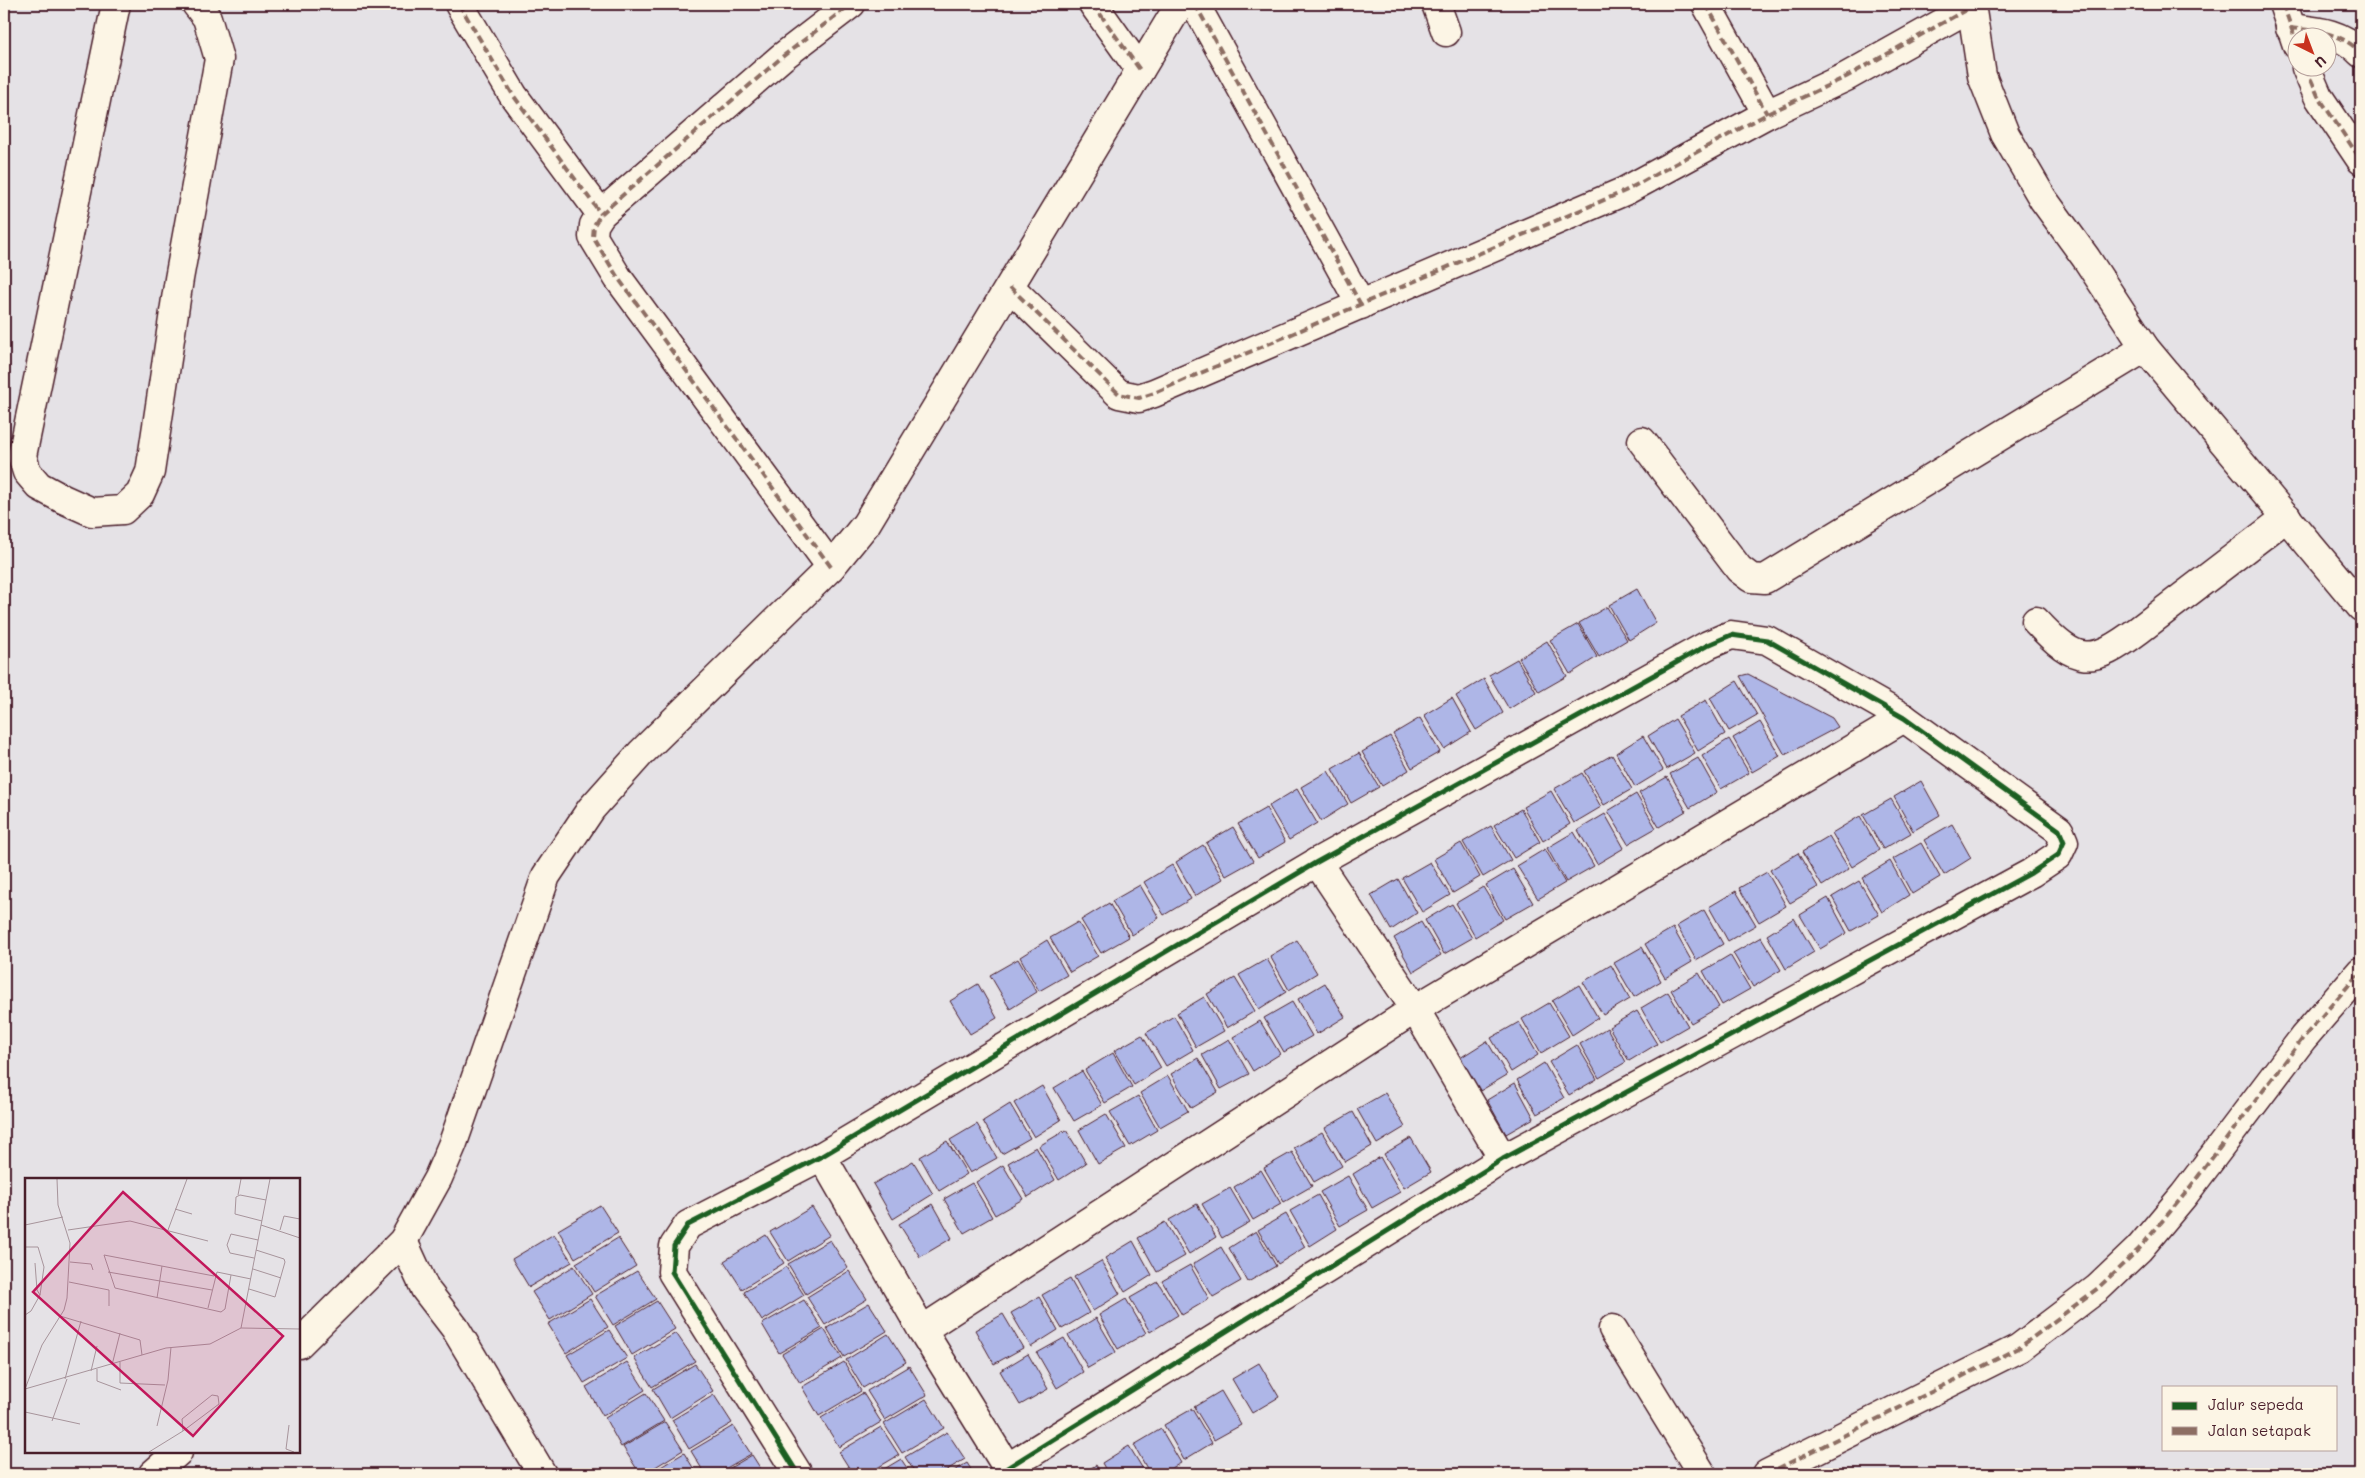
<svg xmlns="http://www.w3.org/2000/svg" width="2365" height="1478" viewBox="0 0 2365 1478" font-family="Mali,sans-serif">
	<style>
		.building { fill: #aeb6e7; stroke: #4a1f2b }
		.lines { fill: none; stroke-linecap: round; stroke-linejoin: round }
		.minor-casing { stroke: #4a1f2b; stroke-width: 31 }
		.minor { stroke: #fcf5e5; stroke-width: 28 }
		.quiet { stroke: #8d6e63; stroke-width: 4; stroke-dasharray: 8 4; stroke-linecap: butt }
		.cycleway-casing { stroke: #fcf5e5; stroke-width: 8 }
		.cycleway { stroke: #1b5e20; stroke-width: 5 }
		.inset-road { fill: none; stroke: #a7949b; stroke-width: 1 }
		.view { fill: #c2185b; fill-opacity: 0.15; stroke: #c2185b; stroke-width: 2.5 }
		.inset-edge { fill: none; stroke: #4a1f2b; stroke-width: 2.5 }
	</style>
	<rect width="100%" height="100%" fill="#e5e2e6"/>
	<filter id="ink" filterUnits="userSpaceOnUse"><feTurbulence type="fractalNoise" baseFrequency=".02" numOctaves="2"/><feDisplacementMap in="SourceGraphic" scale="10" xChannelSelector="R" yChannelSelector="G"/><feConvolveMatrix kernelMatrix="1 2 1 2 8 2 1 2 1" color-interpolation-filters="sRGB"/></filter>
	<g filter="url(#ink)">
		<g class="building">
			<polygon points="1637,589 1656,623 1629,640 1609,605"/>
			<polygon points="1607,607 1627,640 1599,657 1579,623"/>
			<polygon points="1578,624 1597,657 1570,674 1550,640"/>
			<polygon points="1547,641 1567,676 1539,692 1519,658"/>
			<polygon points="1517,659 1536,692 1509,709 1489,675"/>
			<polygon points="1748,674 1832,718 1838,727 1785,755 1740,676"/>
			<polygon points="1484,679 1503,713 1476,730 1456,696"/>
			<polygon points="1737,681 1757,715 1729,731 1710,698"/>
			<polygon points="1452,698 1471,732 1444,749 1424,715"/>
			<polygon points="1706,700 1725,734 1698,751 1678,716"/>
			<polygon points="1420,718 1440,752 1412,768 1393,734"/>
			<polygon points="1675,719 1695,753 1667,769 1648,736"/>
			<polygon points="1760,722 1780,756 1752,772 1733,738"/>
			<polygon points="1390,736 1409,770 1382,786 1362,752"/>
			<polygon points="1643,736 1663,770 1635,787 1616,753"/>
			<polygon points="1729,739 1749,773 1721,789 1702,756"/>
			<polygon points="1359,753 1379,787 1351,803 1332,769"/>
			<polygon points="1612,755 1632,789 1604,805 1584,771"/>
			<polygon points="1698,758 1717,792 1690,808 1670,774"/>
			<polygon points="1328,771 1348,804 1321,821 1301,787"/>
			<polygon points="1582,773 1601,807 1574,823 1554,789"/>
			<polygon points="1667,777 1686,811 1659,827 1639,793"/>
			<polygon points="1921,781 1940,815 1913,831 1894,797"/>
			<polygon points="1297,789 1317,823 1289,840 1269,806"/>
			<polygon points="1551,791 1570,824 1543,841 1523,807"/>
			<polygon points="1636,794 1656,828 1628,844 1608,811"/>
			<polygon points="1891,799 1911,833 1883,849 1863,815"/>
			<polygon points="1266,808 1285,842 1258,858 1238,824"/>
			<polygon points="1521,809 1540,842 1514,858 1494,825"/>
			<polygon points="1605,814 1624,848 1597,864 1578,830"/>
			<polygon points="1860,816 1879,850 1852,867 1832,833"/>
			<polygon points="1952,824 1971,858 1944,875 1924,840"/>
			<polygon points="1491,826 1511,860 1483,877 1463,842"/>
			<polygon points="1233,827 1253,861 1226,876 1206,843"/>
			<polygon points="1574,832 1594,866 1566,882 1547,848"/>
			<polygon points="1829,836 1849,869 1822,886 1802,852"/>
			<polygon points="1461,843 1480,877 1453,893 1434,859"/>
			<polygon points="1921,843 1940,877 1912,894 1893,859"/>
			<polygon points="1203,845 1223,879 1195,896 1176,862"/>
			<polygon points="1545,849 1565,883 1538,899 1517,866"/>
			<polygon points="1798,853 1818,887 1790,903 1770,870"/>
			<polygon points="1890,861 1909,895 1882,912 1862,878"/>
			<polygon points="1430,862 1450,895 1422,912 1402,878"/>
			<polygon points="1172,865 1191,899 1164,915 1144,882"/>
			<polygon points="1513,869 1533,903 1505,919 1486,885"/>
			<polygon points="1767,872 1786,906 1759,922 1739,888"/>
			<polygon points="1398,879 1417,913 1391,930 1371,895"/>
			<polygon points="1859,881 1879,915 1851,931 1832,897"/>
			<polygon points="1140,885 1159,918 1132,935 1112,901"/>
			<polygon points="1483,887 1503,920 1475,937 1456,903"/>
			<polygon points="1736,891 1756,925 1728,941 1709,907"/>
			<polygon points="1828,898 1847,933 1820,949 1800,915"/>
			<polygon points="1109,903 1129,937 1101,953 1081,920"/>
			<polygon points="1452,904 1472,938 1444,954 1425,920"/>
			<polygon points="1704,910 1723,944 1696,960 1677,926"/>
			<polygon points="1794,918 1814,952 1786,969 1767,935"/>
			<polygon points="1078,922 1098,956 1070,972 1050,938"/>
			<polygon points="1421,922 1441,955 1413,972 1394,938"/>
			<polygon points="1673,928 1692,962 1665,978 1645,944"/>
			<polygon points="1761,937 1781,970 1753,987 1733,953"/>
			<polygon points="1047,940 1067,975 1039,991 1020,957"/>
			<polygon points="1297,940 1317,973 1289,990 1270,956"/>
			<polygon points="1642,947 1661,981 1634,997 1614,963"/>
			<polygon points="1730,955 1750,989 1722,1005 1703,971"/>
			<polygon points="1018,959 1037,992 1010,1009 990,975"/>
			<polygon points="1267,959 1286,992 1259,1009 1239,975"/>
			<polygon points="1611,965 1630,999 1603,1015 1583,982"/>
			<polygon points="1699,973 1719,1007 1691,1023 1671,990"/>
			<polygon points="1235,978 1255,1011 1227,1028 1207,994"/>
			<polygon points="1325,983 1345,1017 1317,1034 1298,999"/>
			<polygon points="978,984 997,1018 970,1034 950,1001"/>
			<polygon points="1579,985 1598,1018 1572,1035 1552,1001"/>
			<polygon points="1668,992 1688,1026 1660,1042 1641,1008"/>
			<polygon points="1204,997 1224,1031 1196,1047 1177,1013"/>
			<polygon points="1292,1002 1312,1036 1284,1052 1264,1018"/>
			<polygon points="1549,1003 1569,1036 1541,1053 1522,1019"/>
			<polygon points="1637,1011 1657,1044 1629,1061 1609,1027"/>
			<polygon points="1174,1016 1193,1050 1166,1066 1146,1033"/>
			<polygon points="1260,1021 1280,1054 1253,1071 1233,1037"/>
			<polygon points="1519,1022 1538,1055 1511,1072 1491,1038"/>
			<polygon points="1607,1028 1626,1062 1599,1078 1580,1044"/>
			<polygon points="1142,1035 1161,1068 1134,1085 1114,1051"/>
			<polygon points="1229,1039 1249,1074 1221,1089 1202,1055"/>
			<polygon points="1487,1041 1507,1075 1480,1091 1460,1058"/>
			<polygon points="1577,1045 1597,1079 1569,1095 1549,1062"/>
			<polygon points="1113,1053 1132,1087 1105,1103 1085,1070"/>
			<polygon points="1198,1058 1218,1092 1191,1108 1171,1074"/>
			<polygon points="1544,1063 1564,1098 1537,1114 1517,1080"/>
			<polygon points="1082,1071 1102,1105 1074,1121 1054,1088"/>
			<polygon points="1168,1076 1188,1111 1160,1127 1140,1093"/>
			<polygon points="1515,1083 1534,1118 1506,1134 1487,1100"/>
			<polygon points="1042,1086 1061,1120 1034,1137 1014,1103"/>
			<polygon points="1385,1093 1405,1127 1377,1144 1357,1109"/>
			<polygon points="1138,1096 1157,1130 1130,1146 1110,1112"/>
			<polygon points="1010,1104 1030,1138 1002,1154 983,1121"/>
			<polygon points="1353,1112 1372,1146 1345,1162 1325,1128"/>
			<polygon points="1106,1114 1126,1148 1098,1164 1079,1130"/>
			<polygon points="977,1124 997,1158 970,1173 950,1140"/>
			<polygon points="1066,1130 1086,1163 1059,1180 1039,1146"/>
			<polygon points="1322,1132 1342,1166 1314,1182 1294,1148"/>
			<polygon points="1411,1138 1431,1172 1404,1188 1384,1154"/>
			<polygon points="947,1141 967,1174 939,1191 920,1157"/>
			<polygon points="1036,1147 1055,1180 1028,1197 1008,1163"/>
			<polygon points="1292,1152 1312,1186 1284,1202 1264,1168"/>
			<polygon points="1380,1157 1400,1192 1372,1208 1353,1174"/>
			<polygon points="913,1161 933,1194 893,1219 873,1184"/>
			<polygon points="1003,1165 1023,1199 995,1215 976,1182"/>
			<polygon points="1261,1170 1281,1204 1253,1220 1234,1187"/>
			<polygon points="1348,1176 1368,1210 1340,1226 1320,1192"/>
			<polygon points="972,1183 992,1217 964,1233 944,1199"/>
			<polygon points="1230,1188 1250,1222 1222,1238 1202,1204"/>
			<polygon points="1318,1195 1337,1229 1310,1246 1290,1211"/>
			<polygon points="933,1204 952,1238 920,1257 899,1224"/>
			<polygon points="1197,1204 1216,1237 1189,1254 1169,1220"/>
			<polygon points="600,1205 618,1233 575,1258 558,1230"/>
			<polygon points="812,1207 830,1235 788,1261 770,1232"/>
			<polygon points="1286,1214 1305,1247 1278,1264 1258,1230"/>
			<polygon points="1165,1222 1185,1256 1157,1272 1138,1238"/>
			<polygon points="1256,1231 1276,1266 1248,1282 1229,1248"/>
			<polygon points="554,1234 572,1262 529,1287 512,1259"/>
			<polygon points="766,1235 784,1263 742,1289 724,1261"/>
			<polygon points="618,1238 636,1266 594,1292 576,1263"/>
			<polygon points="830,1240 848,1268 806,1294 788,1264"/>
			<polygon points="1133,1241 1152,1275 1125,1292 1105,1258"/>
			<polygon points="1221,1247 1241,1281 1213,1297 1193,1264"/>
			<polygon points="1101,1261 1120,1294 1093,1311 1074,1277"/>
			<polygon points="1190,1265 1209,1299 1182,1315 1162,1281"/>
			<polygon points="574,1266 592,1294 550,1320 532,1292"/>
			<polygon points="786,1267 804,1295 762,1321 744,1292"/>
			<polygon points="637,1271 656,1299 613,1325 595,1296"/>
			<polygon points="849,1271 867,1299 825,1325 807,1297"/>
			<polygon points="1070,1279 1089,1313 1062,1329 1042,1295"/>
			<polygon points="1158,1282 1178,1315 1150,1332 1130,1298"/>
			<polygon points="1039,1297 1058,1330 1031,1347 1011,1313"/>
			<polygon points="590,1299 608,1327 566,1353 548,1324"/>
			<polygon points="1126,1299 1146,1333 1118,1349 1099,1315"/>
			<polygon points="804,1300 822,1328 779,1353 762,1324"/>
			<polygon points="657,1301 675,1329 632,1355 615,1326"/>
			<polygon points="869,1303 887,1331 844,1357 827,1328"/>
			<polygon points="1003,1314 1023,1348 994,1364 975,1330"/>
			<polygon points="1096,1318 1116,1352 1088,1368 1068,1335"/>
			<polygon points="824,1329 842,1358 800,1383 782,1354"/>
			<polygon points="609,1330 627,1358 584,1383 567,1355"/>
			<polygon points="676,1333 695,1361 652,1387 634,1358"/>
			<polygon points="888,1334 906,1362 863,1388 846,1360"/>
			<polygon points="1064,1338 1083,1372 1057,1388 1037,1353"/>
			<polygon points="1028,1354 1048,1389 1020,1405 1000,1371"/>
			<polygon points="627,1362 645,1390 603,1416 586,1387"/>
			<polygon points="844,1362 861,1391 819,1416 802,1387"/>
			<polygon points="1259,1363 1279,1397 1252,1413 1232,1379"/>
			<polygon points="695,1364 713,1391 670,1418 653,1389"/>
			<polygon points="909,1366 927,1395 885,1420 867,1391"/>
			<polygon points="1221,1391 1241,1425 1214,1440 1194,1407"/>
			<polygon points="646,1393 664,1421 621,1447 605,1418"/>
			<polygon points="863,1393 881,1422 839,1447 821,1418"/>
			<polygon points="714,1395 732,1423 689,1449 672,1420"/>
			<polygon points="926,1399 944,1428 902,1453 884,1424"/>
			<polygon points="1192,1409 1212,1443 1184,1460 1164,1425"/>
			<polygon points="665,1422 683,1450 644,1474 640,1474 623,1447"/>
			<polygon points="733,1426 751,1454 716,1474 705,1474 691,1451"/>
			<polygon points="881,1427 899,1455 867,1474 853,1474 839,1452"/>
			<polygon points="1161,1429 1181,1463 1161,1474 1150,1474 1134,1445"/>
			<polygon points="947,1432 965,1459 940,1474 916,1474 905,1457"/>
			<polygon points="1129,1446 1146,1474 1108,1474 1102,1463"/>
			<polygon points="684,1453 697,1474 649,1474"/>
			<polygon points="752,1455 764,1474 720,1474"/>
			<polygon points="901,1459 911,1474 876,1474"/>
			<polygon points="967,1463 974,1474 949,1474"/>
			<polygon points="1096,1465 1101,1474 1081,1474"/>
		</g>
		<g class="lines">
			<defs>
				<g id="minor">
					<polyline points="116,4 22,456 27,472 39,486 63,499 92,512 123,510 140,494 150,472 179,279 219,59 207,18 196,4"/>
					<polyline points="459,4 513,95 601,214"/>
					<polyline points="1093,4 1140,70"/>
					<polyline points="1195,4 1361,305"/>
					<polyline points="1436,4 1446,32"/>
					<polyline points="1706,4 1767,114"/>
					<polyline points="1971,4 1982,76 2005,134 2043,199 2086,258 2145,348 2361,607"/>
					<polyline points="2283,4 2297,45"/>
					<path d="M2290,28C2317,31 2341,32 2361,53"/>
					<polyline points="2306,68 2318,96 2361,160"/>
					<polyline points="1010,287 1119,394 1139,398 1154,393 1625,191 1767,114 1846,77 1971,7"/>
					<polyline points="1642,441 1739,569 1751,578 1765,579 2145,348"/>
					<polyline points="831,567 618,278 593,237 594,225 601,214 782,57 851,4"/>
					<path d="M2036,621C2077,665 2091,666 2139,630L2287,517"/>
					<polyline points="1317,862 1415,1009 1503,1159"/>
					<polyline points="822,1156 922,1330 1011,1474"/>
					<polyline points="403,1241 425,1289 455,1328 542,1474"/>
					<polyline points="1613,1329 1702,1474"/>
					<polyline points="922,1330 1415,1009 1904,718"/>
					<polyline points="299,1344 403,1241 438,1178 453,1143 546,876 591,809 641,753 831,567 866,524 1180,4"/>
					<polyline points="153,1474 178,1452"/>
					<polyline points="798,1474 672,1272 674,1246 688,1225 822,1156 1317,862 1708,645 1731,635 1767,640 1904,718 2059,830 2064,842 2058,855 2031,873 1503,1159 1007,1468"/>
					<polyline points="1767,1474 2019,1348 2098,1288 2139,1249 2184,1195 2303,1038 2361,971"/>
				</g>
			</defs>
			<use href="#minor" class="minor-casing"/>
			<use href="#minor" class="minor"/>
			<g class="quiet">
				<polyline points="459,4 513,95 601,214"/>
				<polyline points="1093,4 1140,70"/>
				<polyline points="1195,4 1361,305"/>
				<polyline points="1706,4 1767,114"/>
				<polyline points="2283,4 2298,47"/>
				<path d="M2290,28C2317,31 2341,32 2361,53"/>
				<polyline points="2306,68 2318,96 2361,160"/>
				<polyline points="1010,287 1119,394 1139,398 1154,393 1625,191 1767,114 1846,77 1971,7"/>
				<polyline points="831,567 618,278 593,237 594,225 601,214 782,57 851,4"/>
				<polyline points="1767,1474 2019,1348 2098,1288 2139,1249 2184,1195 2303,1038 2361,971"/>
			</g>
			<defs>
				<polyline id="cycleway" points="798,1474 672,1272 674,1246 688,1225 822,1156 1317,862 1708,645 1731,635 1767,640 1904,718 2059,830 2064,842 2058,855 2031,873 1503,1159 1007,1468"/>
			</defs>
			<use href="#cycleway" class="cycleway-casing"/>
			<use href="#cycleway" class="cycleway"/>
		</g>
	</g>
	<g transform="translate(25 1178)">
		<rect width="275" height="275" fill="#e5e2e6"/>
		<path class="inset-road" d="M213,17L216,1M150,31L167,36M237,43L210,36L211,19L215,17L241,22M0,47L38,39M236,47L275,60M43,52L105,43L183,63M143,52L162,1M255,52L259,38L275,41M0,69H13L19,89L15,117L6,133L0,137M229,80L205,75L202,67L206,56L233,62M45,84L66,86L68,92M10,85L12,112L15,117M228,91L256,100M83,94L187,112M189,98L79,77L90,110L196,134L200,131L206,97M44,104L84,112V128M224,111L250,119L260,84L259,81L231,72M132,120L137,88M183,130L192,94L226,101M35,138L115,162L117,177M216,150L245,1M95,184V205L140,207M87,187L95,155M72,191V203L96,212M66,193L72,168M40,201L56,143M0,211L141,170L185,166L216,150L275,151M0,211L17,167L39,132L42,120L45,65L33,27L32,1M0,234L55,246M27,243L42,201M264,247L261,271L269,274M132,248L143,202L146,169M124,274L158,253L194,226L193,218L187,217L157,241L158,253"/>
		<path class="view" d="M98,14L258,158L168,258L8,114Z"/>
		<rect width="275" height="275" class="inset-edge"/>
	</g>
	<rect width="2365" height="1478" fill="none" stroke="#fcf5e5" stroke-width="20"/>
	<rect x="10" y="10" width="2345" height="1458" fill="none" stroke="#4a1f2b" stroke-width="2" filter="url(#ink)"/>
	<rect x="2162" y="1386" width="175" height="65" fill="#fcf5e5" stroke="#b59f9b"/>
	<rect x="2172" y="1402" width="25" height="8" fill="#1b5e20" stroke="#b59f9b"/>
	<text x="2208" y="1410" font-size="15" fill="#4a1f2b">Jalur sepeda</text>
	<rect x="2172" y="1427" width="25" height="8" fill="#8d6e63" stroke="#b59f9b"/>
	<text x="2208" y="1436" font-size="15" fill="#4a1f2b">Jalan setapak</text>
	<g transform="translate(2312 52) rotate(138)"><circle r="24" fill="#fcf5e5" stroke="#b59f9b"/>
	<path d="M0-4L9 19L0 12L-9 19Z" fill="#c8321e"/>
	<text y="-8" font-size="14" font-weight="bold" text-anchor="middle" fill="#4a1f2b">U</text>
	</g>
</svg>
